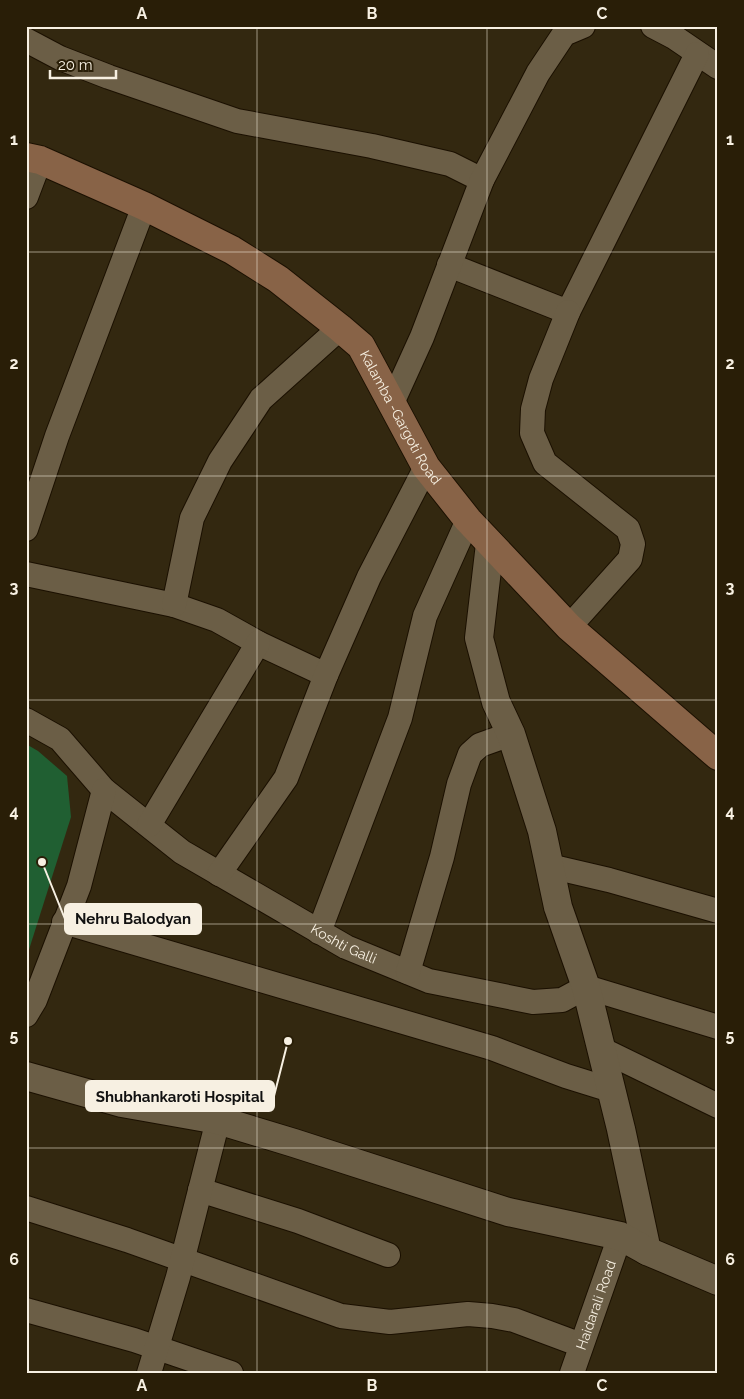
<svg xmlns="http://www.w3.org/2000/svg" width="744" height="1399" viewBox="0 0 744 1399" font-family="Raleway,sans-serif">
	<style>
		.green { fill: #205f32 }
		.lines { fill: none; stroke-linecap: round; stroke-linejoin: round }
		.minor-casing { stroke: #1b1000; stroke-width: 26 }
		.tertiary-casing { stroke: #1b1000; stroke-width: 30 }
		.secondary-casing { stroke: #1b1000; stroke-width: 30 }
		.minor { stroke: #6b5e46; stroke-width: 24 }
		.tertiary { stroke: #6b5e46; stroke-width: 28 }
		.secondary { stroke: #886347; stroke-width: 28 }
		.grid { fill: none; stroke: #f7f0e2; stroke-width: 1; stroke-opacity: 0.55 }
		.labels { text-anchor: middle; stroke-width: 5; stroke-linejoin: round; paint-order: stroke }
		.street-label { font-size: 14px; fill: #f7f0e2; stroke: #291e07 }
		.leader { fill: none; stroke: #f7f0e2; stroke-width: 2 }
		.callout-dot { fill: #f7f0e2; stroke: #291e07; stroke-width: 2 }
		.callout { fill: #f7f0e2; stroke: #f7f0e2; stroke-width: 2 }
		.callout-label { font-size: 15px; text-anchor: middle; font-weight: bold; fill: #111 }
		.neatline { fill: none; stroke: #f7f0e2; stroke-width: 2 }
		.grid-label { font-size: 16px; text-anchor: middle; font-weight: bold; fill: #f7f0e2 }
	</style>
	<rect width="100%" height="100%" fill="#332810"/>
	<polygon class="green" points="26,744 38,751 67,776 71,817 26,959"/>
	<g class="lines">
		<defs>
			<g id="minor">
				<polyline points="653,26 674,37 718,67"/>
				<polyline points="26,40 60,58 109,77 237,121 372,146 450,164 482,180"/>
				<polyline points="26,197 40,160"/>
				<polyline points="449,265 568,312 697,54"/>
				<polyline points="568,312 541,379 533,409 532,433 545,463 628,529 633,544 630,559 569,627"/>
				<polyline points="392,403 422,337 482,180 538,73 564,34 583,26"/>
				<polyline points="26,529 57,436 144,206"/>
				<polyline points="26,574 174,605 217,620 258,643 326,675"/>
				<polyline points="174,605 192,518 220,461 261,399 340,328"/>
				<path id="s1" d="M26,720L60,739L104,790L182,852L346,947L429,981L533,1002L562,1000L586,987L718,1027"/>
				<polyline points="149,825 258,643"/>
				<polyline points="549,866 609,880 718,911"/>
				<polyline points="219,874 286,778 326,675 369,577 426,467"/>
				<polyline points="64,922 492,1048 566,1076 611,1090"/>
				<polyline points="319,932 400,718 425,616 468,520"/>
				<polyline points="408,972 442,857 459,784 470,754 480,745 511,734"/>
				<polyline points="26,1015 35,1000 79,886 104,790"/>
				<polyline points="601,1049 718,1106"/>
				<polyline points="200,1190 298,1221 388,1255"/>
				<polyline points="26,1208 127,1240 341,1316 390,1322 468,1314 492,1316 514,1320 581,1345"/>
				<polyline points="26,1310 134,1340 231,1373"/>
				<polyline points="149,1373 178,1277 218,1120"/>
				<path id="s2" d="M572,1373L620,1236"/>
			</g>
			<g id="tertiary">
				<polyline points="490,544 479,638 496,702 511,734 542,831 558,907 586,987 621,1129 647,1251"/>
				<polyline points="26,1076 122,1103 218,1120 294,1143 508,1212 620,1236 647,1251 718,1281"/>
			</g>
			<g id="secondary">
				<path id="s3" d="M26,157L40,160L144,206L232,250L278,279L340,328L361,346L426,467L468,520L569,627L718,756"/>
			</g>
		</defs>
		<use href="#minor" class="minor-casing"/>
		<use href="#tertiary" class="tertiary-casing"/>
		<use href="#secondary" class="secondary-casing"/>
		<use href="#minor" class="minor"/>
		<use href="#tertiary" class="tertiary"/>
		<use href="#secondary" class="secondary"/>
	</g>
	<path class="grid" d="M257,26V1373M487,26V1373M26,252H718M26,476H718M26,700H718M26,924H718M26,1148H718"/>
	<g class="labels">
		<g class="street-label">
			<text dy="5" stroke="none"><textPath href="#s3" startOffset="469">Kalamba -Gargoti Road</textPath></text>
			<text dy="5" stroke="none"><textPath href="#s1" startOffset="392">Koshti Galli</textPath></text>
			<text dy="5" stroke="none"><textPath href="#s2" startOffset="72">Haidarali Road</textPath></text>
		</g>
	</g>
	<path class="leader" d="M42 862L65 919M288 1041L274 1096"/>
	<g class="callout-dot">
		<circle cx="42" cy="862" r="5"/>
		<circle cx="288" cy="1041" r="5"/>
	</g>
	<g class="callout">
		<rect x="65" y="904" width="136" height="30" rx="5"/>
		<rect x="86" y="1081" width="188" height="30" rx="5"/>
	</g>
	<g class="callout-label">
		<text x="133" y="924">Nehru Balodyan</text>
		<text x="180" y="1102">Shubhankaroti Hospital</text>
	</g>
	<rect width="744" height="1399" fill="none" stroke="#291e07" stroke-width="55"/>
	<path d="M50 70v8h66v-8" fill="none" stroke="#f7f0e2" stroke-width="2.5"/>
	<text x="58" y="70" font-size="15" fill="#f7f0e2" stroke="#291e07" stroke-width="4" paint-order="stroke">20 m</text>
	<rect x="28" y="28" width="688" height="1344" class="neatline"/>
	<g class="grid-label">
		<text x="142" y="19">A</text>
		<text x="372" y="19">B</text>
		<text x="602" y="19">C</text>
		<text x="14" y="145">1</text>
		<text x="730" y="145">1</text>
		<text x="14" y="369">2</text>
		<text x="730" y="369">2</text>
		<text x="14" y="593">3</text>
		<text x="730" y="593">3</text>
		<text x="14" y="817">4</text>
		<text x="730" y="817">4</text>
		<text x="14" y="1041">5</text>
		<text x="730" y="1041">5</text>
		<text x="14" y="1265">6</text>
		<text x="730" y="1265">6</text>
		<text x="142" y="1391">A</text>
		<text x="372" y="1391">B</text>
		<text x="602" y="1391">C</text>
	</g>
</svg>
